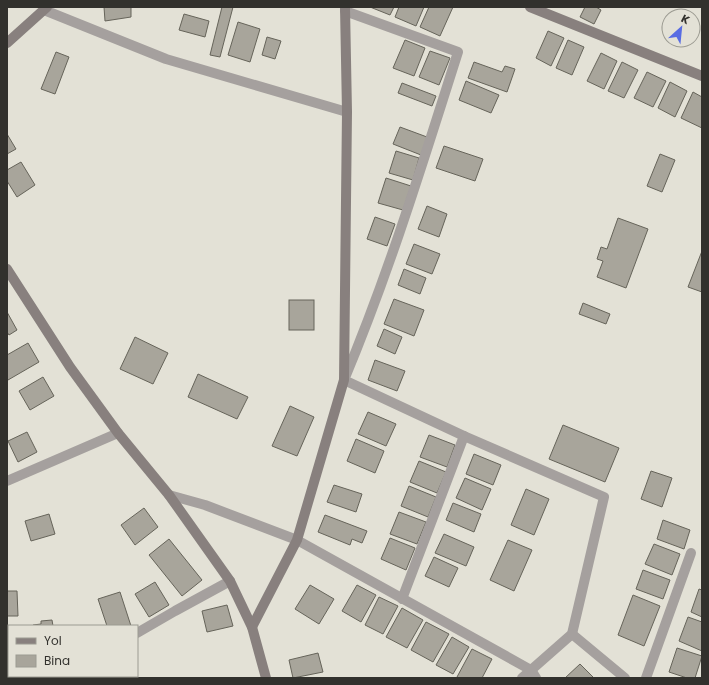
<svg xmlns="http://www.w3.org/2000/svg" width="709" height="685" viewBox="0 0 709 685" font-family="Poppins,sans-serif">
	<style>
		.building { fill: #a8a59b; stroke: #66645a }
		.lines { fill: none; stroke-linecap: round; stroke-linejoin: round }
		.street { stroke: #a5a09e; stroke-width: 10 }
		.secondary { stroke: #88807e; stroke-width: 10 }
	</style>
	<rect width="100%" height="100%" fill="#e3e1d6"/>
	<g class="building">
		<polygon points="104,7 131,7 131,17 105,21"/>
		<polygon points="222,7 233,7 220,57 210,55"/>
		<polygon points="370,7 394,7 390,15"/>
		<polygon points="399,7 424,7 416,26 395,17"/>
		<polygon points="429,7 453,7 440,36 420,27"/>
		<polygon points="585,7 596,7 601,10 594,24 580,17"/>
		<polygon points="184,14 209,21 205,37 179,30"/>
		<polygon points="238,22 260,29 250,62 228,55"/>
		<polygon points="548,31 564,38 551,66 536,58"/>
		<polygon points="267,37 281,41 275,59 262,55"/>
		<polygon points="405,40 425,48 414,76 393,68"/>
		<polygon points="568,40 584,47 572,75 556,68"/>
		<polygon points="430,51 450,58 439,85 419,77"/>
		<polygon points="56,52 69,57 55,94 41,89"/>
		<polygon points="601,53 617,61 604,89 587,81"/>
		<polygon points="474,62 502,72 505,66 515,69 507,92 468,78"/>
		<polygon points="622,62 638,70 624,98 608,91"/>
		<polygon points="647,72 666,81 653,107 634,98"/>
		<polygon points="466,81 499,95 491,113 459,100"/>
		<polygon points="670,82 687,91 675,117 658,108"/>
		<polygon points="402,83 436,96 432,106 398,93"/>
		<polygon points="693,92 702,97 702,128 681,118"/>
		<polygon points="400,127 427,137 421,155 393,144"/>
		<polygon points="7,134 16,149 7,154"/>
		<polygon points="444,146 483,159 475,181 436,168"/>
		<polygon points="396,151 419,158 413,180 389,173"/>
		<polygon points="660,154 675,160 662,192 647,186"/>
		<polygon points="21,162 35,185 17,197 7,181 7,170"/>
		<polygon points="386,178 411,186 403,210 378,203"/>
		<polygon points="427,206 447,214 439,237 418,229"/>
		<polygon points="375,217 395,224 387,246 367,239"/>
		<polygon points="618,218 648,229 626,288 597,277 603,261 597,259 601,247 607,249"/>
		<polygon points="414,244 440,254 432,274 406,264"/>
		<polygon points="702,251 702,292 688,287"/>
		<polygon points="404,269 426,278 420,294 398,285"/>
		<polygon points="394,299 424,310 414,336 384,324"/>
		<rect x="289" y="300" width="25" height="30"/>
		<polygon points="583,303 610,314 606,324 579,314"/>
		<polygon points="7,312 17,330 9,335 7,332"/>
		<polygon points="384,329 402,337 395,354 377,346"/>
		<polygon points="135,337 168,353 153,384 120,369"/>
		<polygon points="28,343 39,362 8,380 7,378 7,355"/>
		<polygon points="375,360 405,371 397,391 368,380"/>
		<polygon points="198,374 248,397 237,419 188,397"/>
		<polygon points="43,377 54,396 30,410 19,391"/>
		<polygon points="290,406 314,417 297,456 272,446"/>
		<polygon points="368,412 396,424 386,446 358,434"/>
		<polygon points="563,425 619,448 605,482 549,459"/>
		<polygon points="27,432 37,452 18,462 8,441"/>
		<polygon points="429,435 455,445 447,467 420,457"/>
		<polygon points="356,439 384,451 375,473 347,461"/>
		<polygon points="474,454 501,465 493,485 466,474"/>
		<polygon points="419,461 446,472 437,493 410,482"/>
		<polygon points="651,471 672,478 662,507 641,499"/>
		<polygon points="465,478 491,489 482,510 456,498"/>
		<polygon points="334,485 362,494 356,512 327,502"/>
		<polygon points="409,486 436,497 428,517 401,506"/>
		<polygon points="526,489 549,499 534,535 511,525"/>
		<polygon points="453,503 481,514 474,532 446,520"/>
		<polygon points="144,508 158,527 135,545 121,525"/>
		<polygon points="399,512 426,522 417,544 390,534"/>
		<polygon points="49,514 55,534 31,541 25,521"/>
		<polygon points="325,515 367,531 362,543 352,539 350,545 318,532"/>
		<polygon points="663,520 690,530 684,549 657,539"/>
		<polygon points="444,534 474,547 466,566 435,553"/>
		<polygon points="390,538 415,548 406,570 381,559"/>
		<polygon points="169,539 202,580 182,596 149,555"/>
		<polygon points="508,540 532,550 514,591 490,580"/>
		<polygon points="654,544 680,554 672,575 645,564"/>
		<polygon points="434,557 458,568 449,587 425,576"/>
		<polygon points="643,570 670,580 663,599 636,589"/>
		<polygon points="155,582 169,605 149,617 135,594"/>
		<polygon points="310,585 334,599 319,624 295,609"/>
		<polygon points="357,585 376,595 361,622 342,611"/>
		<polygon points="699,589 702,590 702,617 691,612"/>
		<polygon points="7,591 17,591 18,616 7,616"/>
		<polygon points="120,592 131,626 107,626 98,599"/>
		<polygon points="633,595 660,606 644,646 618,635"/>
		<polygon points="379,597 398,606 383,634 365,625"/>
		<polygon points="227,605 233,626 207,632 202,611"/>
		<polygon points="402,608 423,620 407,648 386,637"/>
		<polygon points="688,617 702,622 702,651 679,641"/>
		<polygon points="52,620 53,626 33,626 33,625 41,624 41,621"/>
		<polygon points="426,622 449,634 433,662 411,650"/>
		<rect x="7" y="632" width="2" height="24"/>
		<polygon points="452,637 469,647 453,674 436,665"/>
		<polygon points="677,648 702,656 695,678 687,678 669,672"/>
		<polygon points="472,649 492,659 482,678 459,678 457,677"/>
		<polygon points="318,653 323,672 293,678 289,660"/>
		<polygon points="580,664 594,678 565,678"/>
	</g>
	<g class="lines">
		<g class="street">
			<polyline points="44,10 166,59 347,112"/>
			<path d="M345,11L458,52C423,162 389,273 344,380L464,436L604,497L572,634L522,678"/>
			<polyline points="7,481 118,433"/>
			<polyline points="169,495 205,505 297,540 531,670 536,678"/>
			<polyline points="402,599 464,436"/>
			<polyline points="137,633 175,611 230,581"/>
			<polyline points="572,634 625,678"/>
			<polyline points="7,675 9,674"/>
			<polyline points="646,678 691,553"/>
		</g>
		<g class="secondary">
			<polyline points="530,7 702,76"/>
			<polyline points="7,43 47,7"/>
			<polyline points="7,269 70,367 118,433 169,495 230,581 252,627 266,678"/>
			<polyline points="252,627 297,540 344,380 347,112 345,7"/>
		</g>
	</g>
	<rect width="709" height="685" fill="none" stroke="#32312d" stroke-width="16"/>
	<rect x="8" y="625" width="130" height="52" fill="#e3e1d6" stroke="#9c9b92"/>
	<rect x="16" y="638" width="20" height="6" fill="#88807e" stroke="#9c9b92"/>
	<text x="44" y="645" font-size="12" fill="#32312d">Yol</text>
	<rect x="16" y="655" width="20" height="12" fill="#a8a59b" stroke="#9c9b92"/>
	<text x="44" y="665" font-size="12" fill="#32312d">Bina</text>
	<g transform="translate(681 28) rotate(27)"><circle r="19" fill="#e3e1d6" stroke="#9c9b92"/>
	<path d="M0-3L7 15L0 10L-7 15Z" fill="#586ce3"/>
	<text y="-6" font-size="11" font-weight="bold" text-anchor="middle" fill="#32312d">K</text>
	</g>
</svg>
